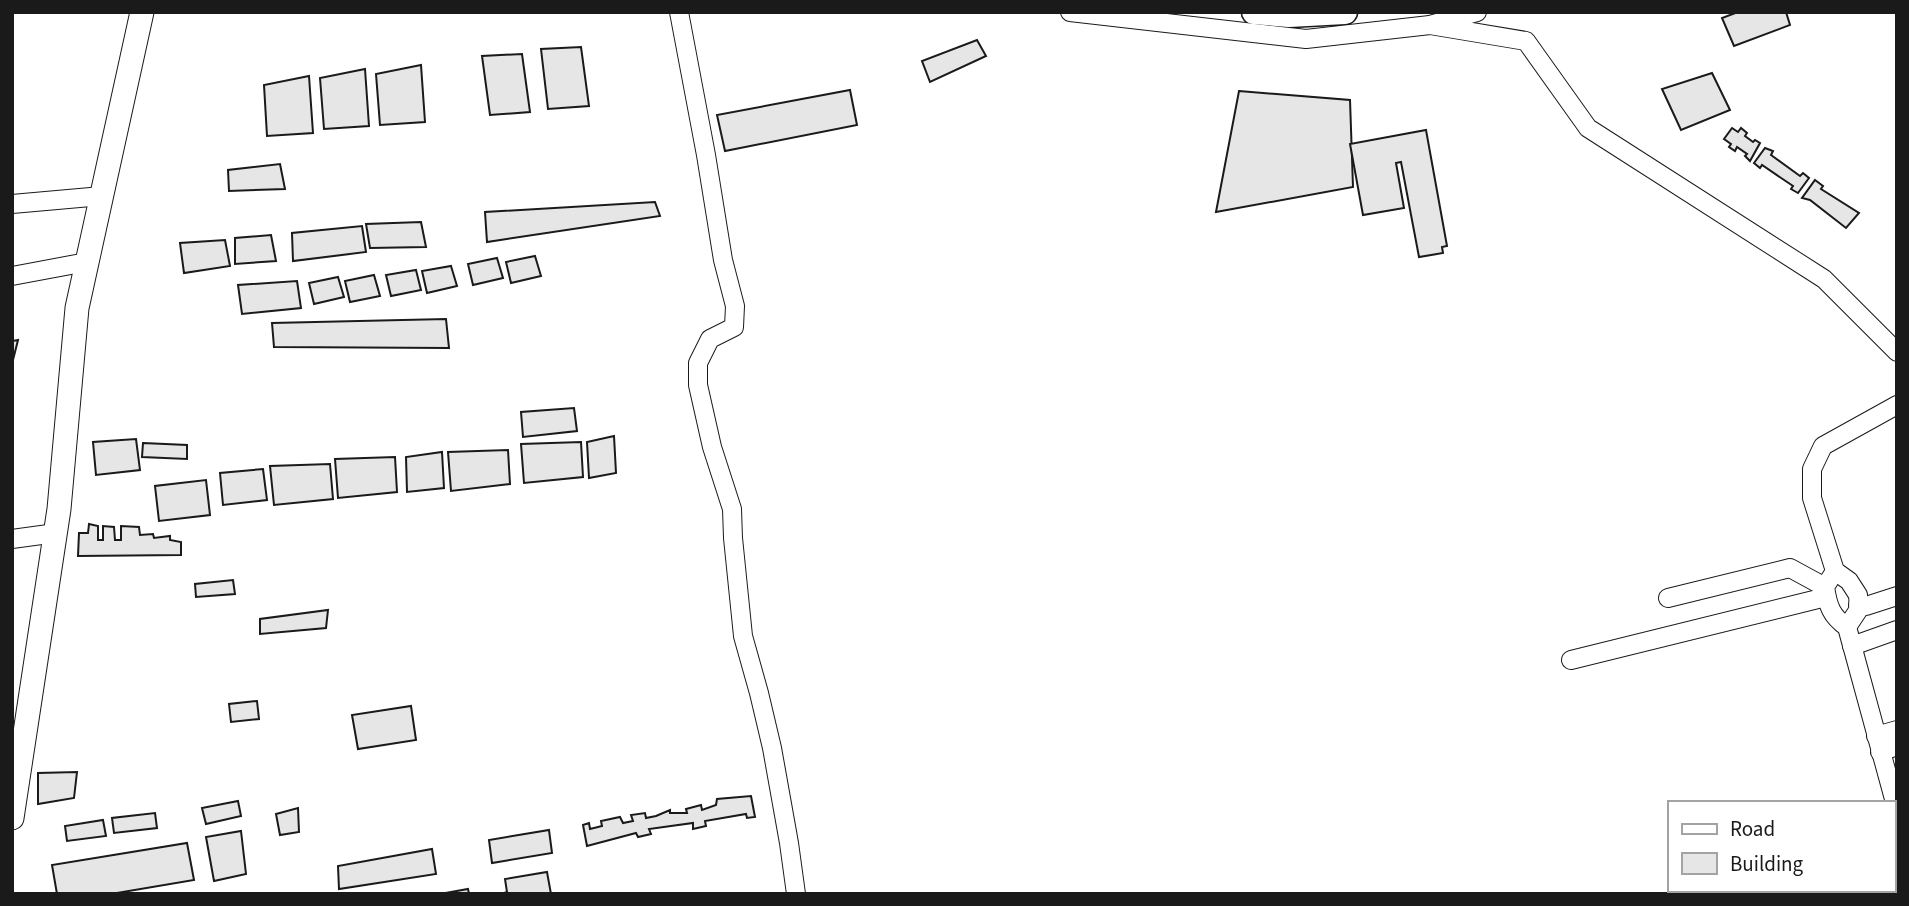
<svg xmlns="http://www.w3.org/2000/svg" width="1909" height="906" viewBox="0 0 1909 906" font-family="'Source Sans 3',sans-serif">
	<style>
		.building { fill: #e6e6e6; stroke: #1a1a1a; stroke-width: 2 }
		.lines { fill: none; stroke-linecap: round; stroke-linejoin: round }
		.minor-casing { stroke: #1a1a1a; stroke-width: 20 }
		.major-casing { stroke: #1a1a1a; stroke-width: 25 }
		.highway-casing { stroke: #1a1a1a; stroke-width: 27 }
		.minor { stroke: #fff; stroke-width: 18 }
		.major { stroke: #fff; stroke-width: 23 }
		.highway { stroke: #fff; stroke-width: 24 }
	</style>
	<rect width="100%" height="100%" fill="#fff"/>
	<g class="building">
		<polygon points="1738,12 1786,12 1790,25 1734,46 1722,18"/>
		<polygon points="977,40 986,56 930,82 922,61"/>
		<polygon points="581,47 589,106 548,109 541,49"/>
		<polygon points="522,54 530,112 490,115 482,56"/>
		<polygon points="421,65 425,122 380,125 376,74"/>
		<polygon points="365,69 369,126 324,129 320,78"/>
		<polygon points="1712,73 1730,110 1681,130 1662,89"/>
		<polygon points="309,76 313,133 267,136 264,85"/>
		<polygon points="850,90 857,125 725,151 717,115"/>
		<polygon points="1239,91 1350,100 1353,187 1216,212"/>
		<polygon points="1732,128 1738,132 1741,128 1747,133 1745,136 1753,142 1755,140 1760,143 1750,161 1745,156 1747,154 1737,147 1735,151 1729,147 1731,144 1724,139"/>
		<polygon points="1426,130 1447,246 1442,247 1443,253 1419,257 1401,162 1396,163 1404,208 1363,215 1350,144"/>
		<polygon points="1765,148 1773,151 1771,155 1800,176 1803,173 1809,178 1798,193 1791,189 1793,186 1762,165 1760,168 1754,163"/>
		<polygon points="280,164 285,189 229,191 228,170"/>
		<polygon points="1815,180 1823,186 1821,189 1859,213 1846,228 1810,200 1802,198"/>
		<polygon points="655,202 660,216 487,242 485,212"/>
		<polygon points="421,222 426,247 370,248 366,224"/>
		<polygon points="362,226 366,252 293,261 292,233"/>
		<polygon points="271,235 276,261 235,264 235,238"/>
		<polygon points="225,240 230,266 184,273 180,243"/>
		<polygon points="535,256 541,276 511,283 506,262"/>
		<polygon points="497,258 503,278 473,285 468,264"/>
		<polygon points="451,266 457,286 427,293 422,271"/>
		<polygon points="416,270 421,290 391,296 386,275"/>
		<polygon points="374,275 380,296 350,302 345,281"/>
		<polygon points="338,277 344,297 314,304 309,283"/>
		<polygon points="297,281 301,308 242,314 238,285"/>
		<polygon points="446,319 449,348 274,347 272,323"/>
		<polygon points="18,340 13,360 12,360 12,341"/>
		<polygon points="574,408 577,431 523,437 521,412"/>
		<polygon points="614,436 616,473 589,478 587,442"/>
		<polygon points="136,439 140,470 96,475 93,442"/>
		<polygon points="581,442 583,477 524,483 521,444"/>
		<polygon points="143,443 187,445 187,459 142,457"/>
		<polygon points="508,450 510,484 451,491 448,452"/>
		<polygon points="442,452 444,488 407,492 406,457"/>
		<polygon points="395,457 397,492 338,498 335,459"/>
		<polygon points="330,464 333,499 274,505 270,466"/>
		<polygon points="263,469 267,500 223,505 220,473"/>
		<polygon points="206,480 210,515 159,521 155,486"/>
		<polygon points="89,524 98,526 98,540 103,540 103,526 114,527 115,540 121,540 121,526 139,527 140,535 153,534 154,538 170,536 170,540 181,542 181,555 78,556 79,533 88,533"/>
		<polygon points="233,580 235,594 196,597 195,584"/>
		<polygon points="328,610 326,628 260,634 260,619"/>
		<polygon points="257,701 259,719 231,722 229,704"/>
		<polygon points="411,706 416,740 358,749 352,715"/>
		<polygon points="77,772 74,798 38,804 38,773"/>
		<polygon points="751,796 755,817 747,818 746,814 705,821 706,826 693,829 693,823 649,829 651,834 638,837 636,833 587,846 583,825 589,823 590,829 602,826 601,821 620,817 623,823 633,821 631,815 645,813 646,818 656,816 670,810 670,813 687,813 686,809 701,805 702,810 716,805 717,799"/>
		<polygon points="238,801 241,816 206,824 202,808"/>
		<polygon points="298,808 299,832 280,835 276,814"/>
		<polygon points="155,813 157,828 114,833 112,818"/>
		<polygon points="103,820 106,836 67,841 65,826"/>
		<polygon points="549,830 552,853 492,863 489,840"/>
		<polygon points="241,831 246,874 214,881 206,837"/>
		<polygon points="187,843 194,880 111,894 57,894 52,865"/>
		<polygon points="432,849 436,874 339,889 338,866"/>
		<polygon points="547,872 551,894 501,894 507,892 505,879"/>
		<polygon points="468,889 469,894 440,894"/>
	</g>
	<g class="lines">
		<defs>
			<g id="minor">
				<polyline points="679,12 706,155 723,260 735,306 734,327 710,339 698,363 698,385 712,447 732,509 733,538 743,636 759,693 772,748 789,843 796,894"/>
				<polyline points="1070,12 1306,39 1430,25 1477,12"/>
				<polyline points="1430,25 1526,41 1588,128 1824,279 1897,352"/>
				<polyline points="12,204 102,196"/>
				<polyline points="12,276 87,262"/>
				<polyline points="12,539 56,533"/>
				<path d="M1835,571L1825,587C1828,606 1831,616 1847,627L1897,810"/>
				<polyline points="1668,598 1790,568 1825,587"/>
				<polyline points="1858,605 1866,606 1897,596"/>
				<polyline points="1847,627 1859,609 1858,595 1849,581 1835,571 1812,498 1812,469 1823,446 1897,405"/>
				<polyline points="1852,646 1897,630"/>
				<polyline points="1571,660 1826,597"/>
				<polyline points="1876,736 1897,730"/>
				<polyline points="1880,752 1897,746"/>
			</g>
			<polyline id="major" points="12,818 59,509 77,308 142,12"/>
			<polyline id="highway" points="1254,12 1289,15 1345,12"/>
		</defs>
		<use href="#minor" class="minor-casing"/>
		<use href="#major" class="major-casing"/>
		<use href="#highway" class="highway-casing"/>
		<use href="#minor" class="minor"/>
		<use href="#major" class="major"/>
		<use href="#highway" class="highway"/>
	</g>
	<rect width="1909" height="906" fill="none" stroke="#1a1a1a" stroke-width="28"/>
	<rect x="1668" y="801" width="228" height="91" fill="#ffffff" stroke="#a3a3a3" stroke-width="2"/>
	<rect x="1682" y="824" width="35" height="10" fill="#ffffff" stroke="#a3a3a3" stroke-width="2"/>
	<text x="1730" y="836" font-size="21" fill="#1a1a1a">Road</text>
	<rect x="1682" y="853" width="35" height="21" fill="#e6e6e6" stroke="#a3a3a3" stroke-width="2"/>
	<text x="1730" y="871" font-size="21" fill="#1a1a1a">Building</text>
</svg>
